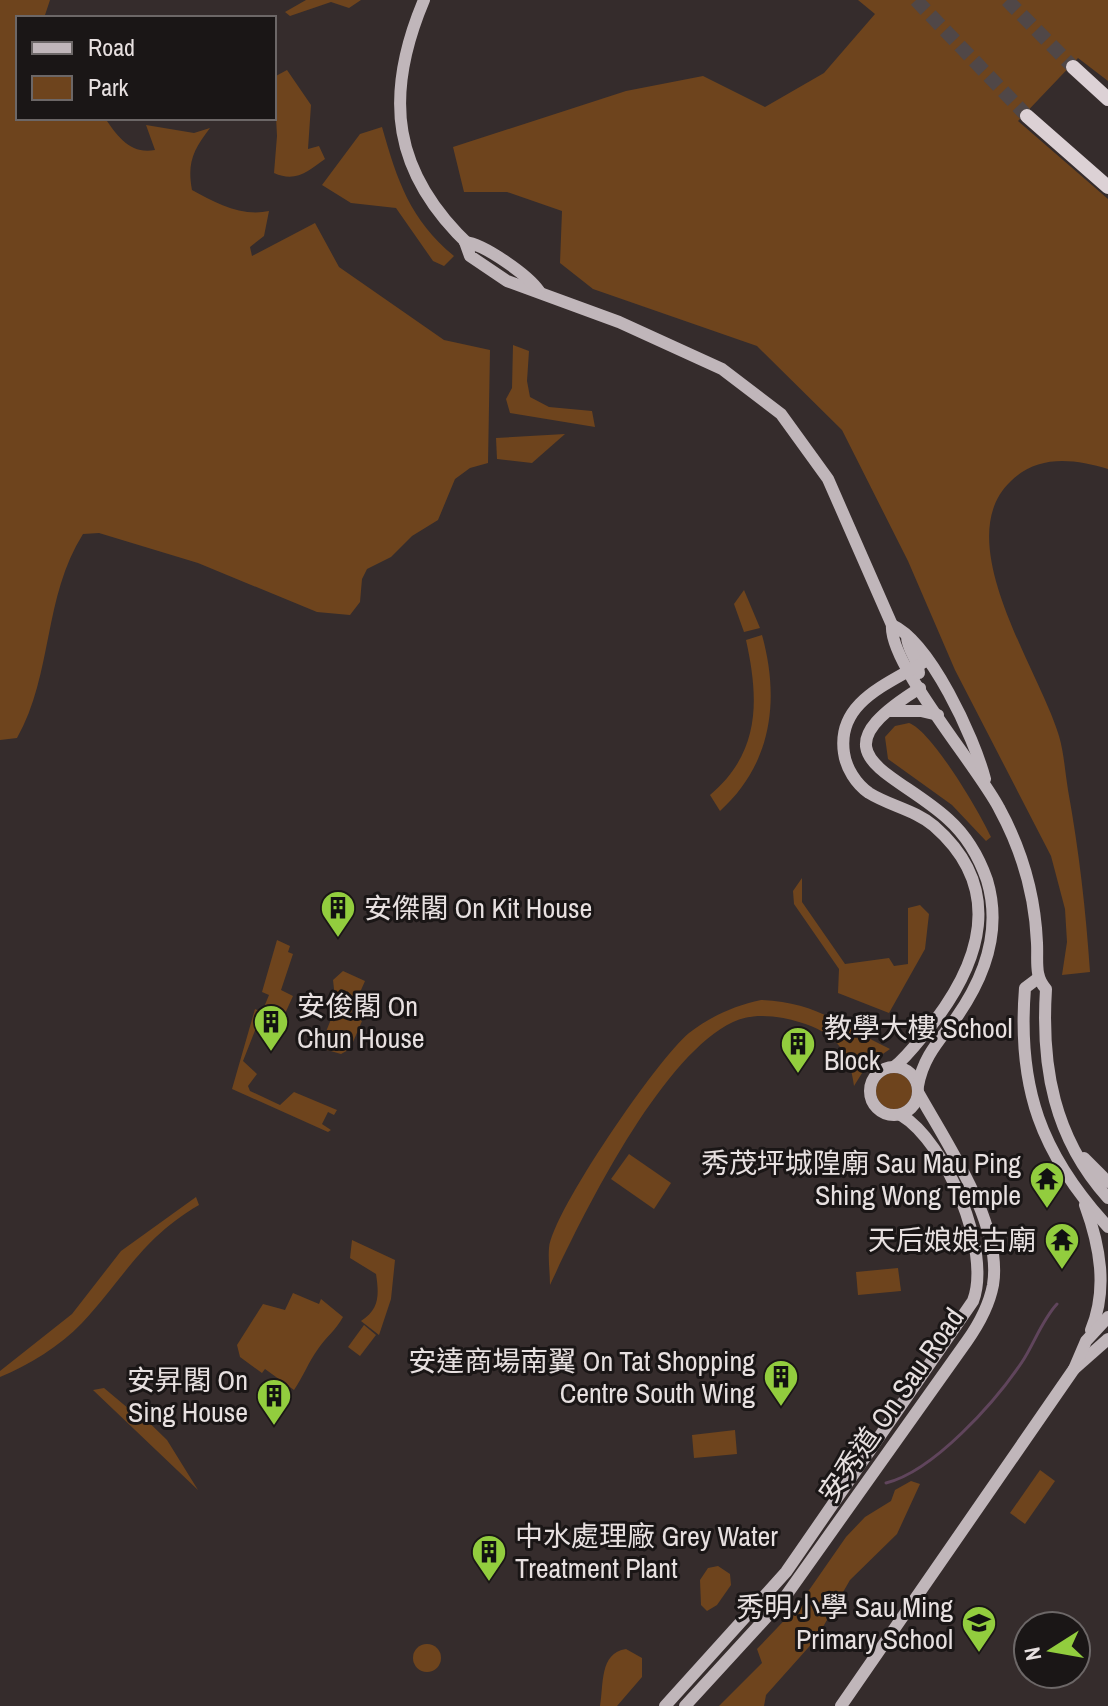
<svg xmlns="http://www.w3.org/2000/svg" width="1108" height="1706" viewBox="0 0 1108 1706" font-family="'Archivo Narrow','Noto Sans TC',sans-serif">
	<style>
		.green { fill: #6e441d }
		.lines { fill: none; stroke-linecap: round; stroke-linejoin: round }
		.stream { stroke: #60455c; stroke-width: 3 }
		.highway-tunnel { stroke: #504747; stroke-width: 14; stroke-dasharray: 14 7; stroke-linecap: butt }
		.major { stroke: #c0b6ba; stroke-width: 12 }
		.highway { stroke: #dcd1d5; stroke-width: 14 }
		.labels { text-anchor: middle; stroke-width: 6; stroke-linejoin: round; paint-order: stroke }
		.poi-label { font-size: 28px; fill: #e7e0e0; stroke: #1a1616; text-anchor: end }
		.street-label { font-size: 28px; fill: #e7e0e0; stroke: #1a1616 }
	</style>
	<rect width="100%" height="100%" fill="#352c2c"/>
	<g class="green">
		<path d="M0,0H50L44,18H18V118H105C117,136 131,155 155,150L146,125L194,133L210,128C193,150 187,163 192,190C215,203 242,217 269,211L264,236L250,247L252,256L315,223L339,267L444,340L490,350L488,463L470,468L455,479L438,520L412,536L391,557L367,569L362,579L360,602L350,615L317,612L198,563L99,533L83,534C43,597 53,674 17,738L0,740Z"/>
		<polygon points="306,0 361,0 349,8 331,2 290,16 285,12"/>
		<path d="M858,0H1108V81L1078,58L1018,121L1108,199V469C1074,459 1039,454 1011,481C948,540 1039,669 1059,736C1064,753 1065,772 1068,790C1079,851 1086,911 1090,972L1062,975L1067,942L1065,909L1051,856L955,670L908,561L842,430L757,346L593,289L560,263L562,211L507,192H464L453,147L626,91L703,76L765,107L824,73L875,14Z"/>
		<path d="M287,70L311,105L308,149L319,146L325,159C308,171 296,183 274,173L277,136L274,77Z"/>
		<path d="M382,127C397,180 410,220 454,256L444,266L433,261L396,208L351,203L322,185L360,134Z"/>
		<polygon points="513,345 529,351 527,381 530,397 549,407 592,411 595,427 510,413 506,399 512,388"/>
		<polygon points="565,434 532,463 497,459 496,438"/>
		<polygon points="744,590 760,628 744,632 734,604"/>
		<path d="M762,635C780,700 772,764 720,811L710,795C761,752 759,699 746,640Z"/>
		<path d="M909,723C932,731 980,813 991,837L986,841L952,805L888,759L885,737L895,726Z"/>
		<polygon points="802,878 802,902 845,964 889,958 894,966 908,964 908,908 920,905 929,914 925,949 889,1013 838,993 839,969 794,904 793,891"/>
		<polygon points="277,940 290,946 288,952 293,954 281,990 293,996 283,1018 276,1018 279,1025 277,1032 258,1023 243,1061 257,1074 248,1086 250,1091 280,1105 294,1092 337,1110 334,1115 328,1112 322,1124 331,1130 328,1132 232,1089 255,1009 262,1012 269,995 262,992"/>
		<polygon points="343,971 365,981 350,1015 362,1021 350,1049 341,1054 327,1050 323,1039 336,1007 333,980"/>
		<path d="M761,1000C817,1002 842,1026 890,1049L867,1065L854,1086C850,1052 835,1032 799,1022C779,1016 754,1012 733,1022C661,1056 584,1212 550,1285C550,1273 548,1260 549,1248C553,1211 658,1058 689,1033C711,1016 734,1006 761,1000Z"/>
		<circle cx="894" cy="1091" r="18"/>
		<polygon points="629,1154 671,1183 654,1209 611,1179"/>
		<path d="M196,1197L199,1205C141,1239 125,1277 82,1323C60,1346 29,1365 0,1377V1371L72,1314L121,1251Z"/>
		<path d="M352,1240L395,1260L391,1299L379,1335L361,1321C380,1309 379,1294 376,1274L350,1258Z"/>
		<polygon points="898,1268 901,1291 858,1295 856,1272"/>
		<path d="M293,1293L319,1304L321,1299L343,1317C336,1330 326,1337 318,1349C309,1361 303,1377 294,1390L265,1369L262,1373L240,1357L237,1345L263,1304L285,1310Z"/>
		<polygon points="364,1325 376,1335 360,1356 348,1347"/>
		<polygon points="104,1388 129,1409 132,1406 167,1440 198,1490 93,1390"/>
		<polygon points="735,1430 737,1454 694,1458 692,1435"/>
		<polygon points="1040,1470 1055,1481 1025,1524 1010,1513"/>
		<polygon points="911,1481 920,1484 897,1534 850,1580 816,1639 766,1695 764,1706 719,1706 762,1663 757,1649 798,1606 846,1537 865,1517 891,1501 895,1490"/>
		<polygon points="718,1566 730,1574 731,1585 717,1605 707,1611 701,1605 700,1580 708,1568"/>
		<circle cx="427" cy="1658" r="14"/>
		<path d="M626,1649L642,1658V1677L617,1706H600C604,1685 599,1653 626,1649Z"/>
	</g>
	<g class="lines">
		<path class="stream" d="M886,1483C934,1471 995,1402 1022,1362C1034,1344 1042,1320 1057,1304"/>
		<g class="highway-tunnel">
			<polyline points="916,0 1027,116"/>
			<polyline points="1007,0 1073,67"/>
		</g>
		<g class="major">
			<path d="M424,0C383,97 392,173 471,247"/>
			<path d="M465,242L470,256L507,281L619,322L722,369L781,414L828,479L892,625C888,663 978,767 999,808C1022,850 1035,895 1037,943C1038,961 1034,976 1046,989C1041,1067 1054,1138 1108,1198"/>
			<path d="M465,242C484,244 528,275 539,291"/>
			<path d="M892,625C930,642 974,737 985,779"/>
			<path d="M907,636C907,650 918,659 919,673"/>
			<polyline points="889,711 921,711 938,715"/>
			<path d="M1037,979L1025,988C1017,1088 1041,1154 1108,1227"/>
			<circle cx="894" cy="1091" r="24"/>
			<path d="M894,1067C909,1055 919,1040 931,1026C981,962 1005,888 934,826C915,810 890,806 869,793C856,784 846,768 844,753C836,700 892,683 927,660"/>
			<path d="M918,1086C923,1057 939,1041 956,1018C985,977 1002,930 987,880C979,857 967,836 948,819C893,769 810,756 920,688"/>
			<polyline points="1084,1158 1108,1182"/>
			<path d="M1085,1205C1100,1246 1108,1289 1091,1330"/>
			<polyline points="1074,1369 1108,1339"/>
			<path d="M665,1706L786,1572L973,1301C992,1251 946,1142 901,1115"/>
			<path d="M685,1706L785,1597L967,1341C979,1324 989,1306 993,1285C1003,1225 947,1144 919,1094"/>
			<polyline points="841,1706 1074,1369 1086,1341 1108,1317"/>
		</g>
		<g class="highway">
			<polyline points="1073,67 1108,99"/>
			<polyline points="1027,116 1108,187"/>
		</g>
	</g>
	<defs>
		<symbol id="building-pin" viewBox="-11 -11 22 30"><path d="M0 17L-7.5 6A9.5 9.5 0 1 1 7.5 6Z" fill="#92cd3e" stroke="#1a1616"/><path d="M-4-6H4V6H1V3H-1V6H-4ZM-2.5-4.3h1.7v1.8h-1.7ZM.8-4.3h1.7v1.8H.8ZM-2.5-1h1.7V.8h-1.7ZM.8-1h1.7V.8H.8Z" fill="#111"/></symbol>
		<symbol id="temple-pin" viewBox="-11 -11 22 30"><path d="M0 17L-7.5 6A9.5 9.5 0 1 1 7.5 6Z" fill="#92cd3e" stroke="#1a1616"/><path d="M0-6L5-2H3V0L6.5 2.5H4V6H1.5V3h-3V6H-4V2.5H-6.5L-3 0V-2H-5Z" fill="#111"/></symbol>
		<symbol id="school-pin" viewBox="-11 -11 22 30"><path d="M0 17L-7.5 6A9.5 9.5 0 1 1 7.5 6Z" fill="#92cd3e" stroke="#1a1616"/><path d="M0-5L7-2L0 1L-7-2ZM-4 1L0 2.5L4 1V4Q0 6-4 4Z" fill="#111"/></symbol>
	</defs>
	<g fill-rule="evenodd">
		<use href="#building-pin" x="318" y="888" width="40" height="54"/>
		<use href="#building-pin" x="251" y="1002" width="40" height="54"/>
		<use href="#building-pin" x="778" y="1024" width="40" height="54"/>
		<use href="#temple-pin" x="1027" y="1159" width="40" height="54"/>
		<use href="#temple-pin" x="1042" y="1220" width="40" height="54"/>
		<use href="#building-pin" x="761" y="1357" width="40" height="54"/>
		<use href="#building-pin" x="254" y="1376" width="40" height="54"/>
		<use href="#building-pin" x="469" y="1532" width="40" height="54"/>
		<use href="#school-pin" x="959" y="1603" width="40" height="54"/>
	</g>
	<g class="labels">
		<g class="poi-label">
			<text x="364" y="918" text-anchor="start">安傑閣 On Kit House</text>
			<text x="297" y="1016" text-anchor="start">安俊閣 On<tspan x="297" dy="32">Chun House</tspan></text>
			<text x="824" y="1038" text-anchor="start">教學大樓 School<tspan x="824" dy="32">Block</tspan></text>
			<text x="1021" y="1173">秀茂坪城隍廟 Sau Mau Ping<tspan x="1021" dy="32">Shing Wong Temple</tspan></text>
			<text x="1036" y="1250">天后娘娘古廟</text>
			<text x="755" y="1371">安達商場南翼 On Tat Shopping<tspan x="755" dy="32">Centre South Wing</tspan></text>
			<text x="248" y="1390">安昇閣 On<tspan x="248" dy="32">Sing House</tspan></text>
			<text x="515" y="1546" text-anchor="start">中水處理廠 Grey Water<tspan x="515" dy="32">Treatment Plant</tspan></text>
			<text x="953" y="1617">秀明小學 Sau Ming<tspan x="953" dy="32">Primary School</tspan></text>
		</g>
		<g class="street-label">
			<text transform="translate(891 1405) rotate(-55)" y="10">安秀道 On Sau Road</text>
		</g>
	</g>
	<rect x="16" y="16" width="260" height="104" fill="#1a1616" stroke="#6c6767" stroke-width="2"/>
	<rect x="32" y="42" width="40" height="12" fill="#c0b6ba" stroke="#6c6767" stroke-width="2"/>
	<text x="88" y="56" font-size="24" fill="#e7e0e0">Road</text>
	<rect x="32" y="76" width="40" height="24" fill="#6e441d" stroke="#6c6767" stroke-width="2"/>
	<text x="88" y="96" font-size="24" fill="#e7e0e0">Park</text>
	<g transform="translate(1052 1650) rotate(259)"><circle r="38" fill="#1a1616" stroke="#6c6767" stroke-width="2"/>
	<path d="M0-6L14 30L0 20L-14 30Z" fill="#92cd3e"/>
	<text y="-12" font-size="22" font-weight="bold" text-anchor="middle" fill="#e7e0e0">N</text>
	</g>
</svg>
